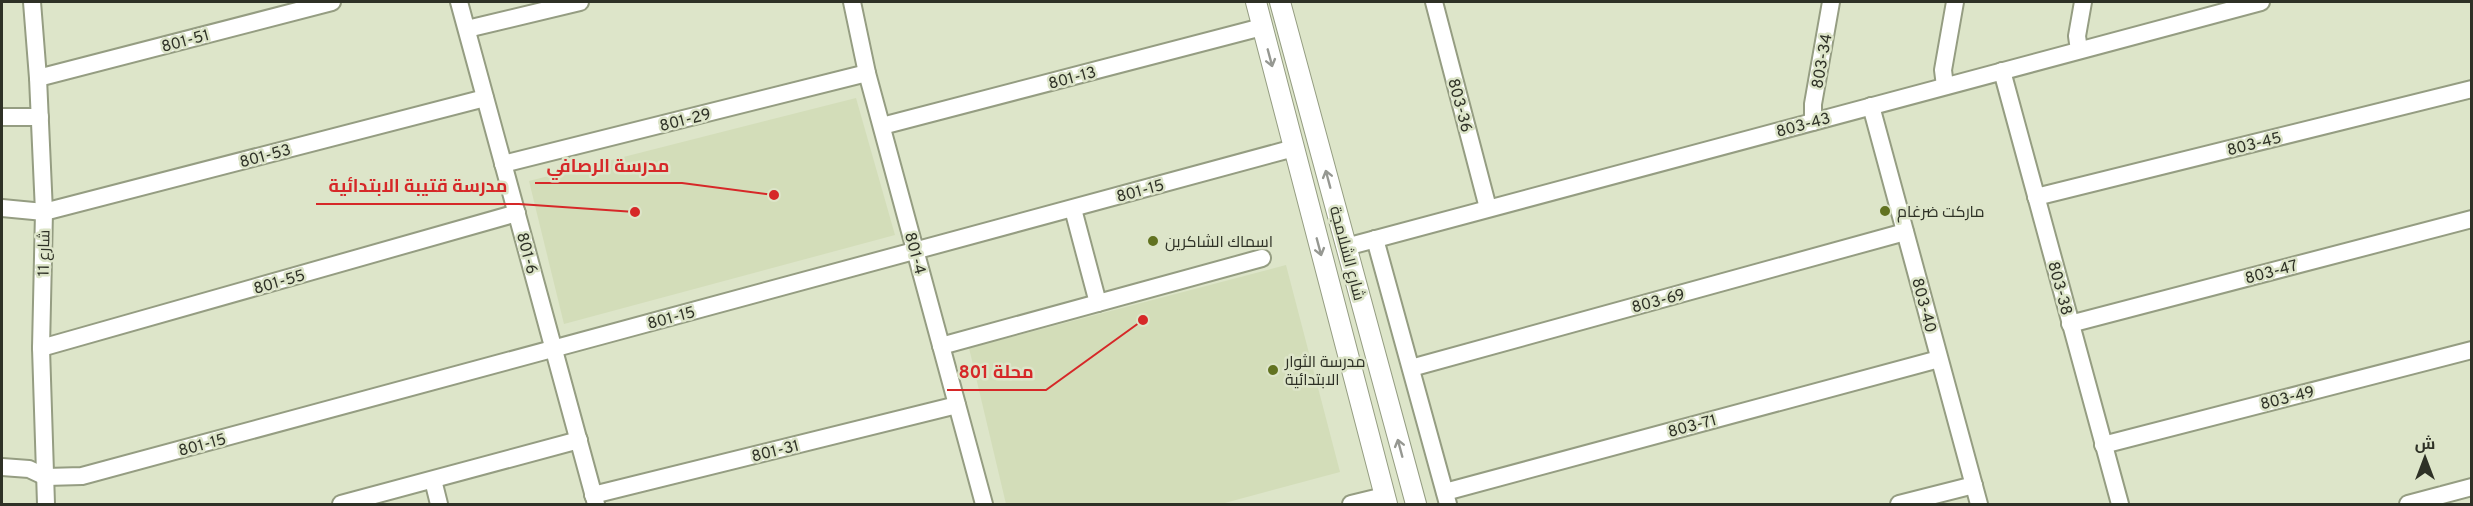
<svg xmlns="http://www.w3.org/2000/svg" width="2473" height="506" viewBox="0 0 2473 506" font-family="Overpass,Cairo,sans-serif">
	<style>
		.built { fill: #d3ddb9 }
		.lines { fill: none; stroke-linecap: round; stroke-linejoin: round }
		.minor-casing { stroke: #959d82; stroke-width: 20 }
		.tertiary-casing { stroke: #959d82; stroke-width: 22 }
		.minor { stroke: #fff; stroke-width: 16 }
		.tertiary { stroke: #fff; stroke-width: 20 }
		.oneway { stroke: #969892 }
		.poi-dot { fill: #617220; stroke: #dde5c9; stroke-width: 2 }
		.labels { text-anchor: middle; stroke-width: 5; stroke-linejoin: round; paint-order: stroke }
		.street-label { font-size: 16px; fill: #2e3126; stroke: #dde5c9 }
		.poi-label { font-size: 16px; fill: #2e3126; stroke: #dde5c9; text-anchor: start }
		.leader { fill: none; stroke: #d62828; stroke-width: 2 }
		.callout-dot { fill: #d62828; stroke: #dde5c9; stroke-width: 2 }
		.callout-label { font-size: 18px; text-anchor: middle; font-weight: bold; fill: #d62828; stroke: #dde5c9; stroke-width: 5; stroke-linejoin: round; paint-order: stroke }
	</style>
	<rect width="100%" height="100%" fill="#dde5c9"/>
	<g class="built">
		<polygon points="856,98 895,235 564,324 529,181"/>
		<polygon points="1286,265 1340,472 1221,504 1006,504 969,348"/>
	</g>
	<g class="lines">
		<defs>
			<g id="minor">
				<polyline points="32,2 38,78 44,212 41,348 46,504"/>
				<polyline points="459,2 596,504"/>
				<polyline points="852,2 867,73 984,504"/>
				<polyline points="1434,2 1488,208"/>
				<polyline points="467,29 580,2"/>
				<polyline points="2079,50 2077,36 2083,2"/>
				<polyline points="2002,71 2120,504"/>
				<polyline points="38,78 332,2"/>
				<polyline points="1945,86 1943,70 1955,2"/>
				<polyline points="1871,106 1979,504"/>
				<polyline points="2,117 40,117"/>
				<polyline points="1813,122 1813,104 1831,2"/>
				<polyline points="882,126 1262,27"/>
				<polyline points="503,164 867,73"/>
				<polyline points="2036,197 2472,89"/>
				<polyline points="2,208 44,212 485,98"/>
				<polyline points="1073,209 1098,303"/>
				<polyline points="1375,239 1448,504"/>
				<polyline points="1346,247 2261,2"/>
				<polyline points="2070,324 2472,219"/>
				<polyline points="941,346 1262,258"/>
				<polyline points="41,348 517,213"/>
				<polyline points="1411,368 1905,232"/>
				<polyline points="2103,445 2472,350"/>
				<path d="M2,467L29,469L46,477L82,476C486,366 890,259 1294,148"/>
				<polyline points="433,480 439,504"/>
				<polyline points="1445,492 1939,359"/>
				<polyline points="593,495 957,405"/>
				<polyline points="341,504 579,440"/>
				<polyline points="1351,504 1384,496"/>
				<polyline points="1899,504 1974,485"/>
				<polyline points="2408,504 2472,487"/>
			</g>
			<g id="tertiary">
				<polyline points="1256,2 1387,504"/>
				<polyline points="1280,2 1416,504"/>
			</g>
		</defs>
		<use href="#minor" class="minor-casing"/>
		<use href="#tertiary" class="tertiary-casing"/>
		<use href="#minor" class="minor"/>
		<use href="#tertiary" class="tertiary"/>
	</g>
	<defs><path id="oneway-shaft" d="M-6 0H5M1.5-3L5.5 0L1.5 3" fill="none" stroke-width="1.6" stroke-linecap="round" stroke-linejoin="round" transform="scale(1.5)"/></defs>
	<g class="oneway">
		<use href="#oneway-shaft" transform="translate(1270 58) rotate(75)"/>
		<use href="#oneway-shaft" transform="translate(1328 179) rotate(-105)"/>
		<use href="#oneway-shaft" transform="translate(1319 247) rotate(75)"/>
		<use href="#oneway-shaft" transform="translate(1400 448) rotate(-105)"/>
	</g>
	<g class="poi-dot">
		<circle cx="1885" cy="211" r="6"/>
		<circle cx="1153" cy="241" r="6"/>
		<circle cx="1273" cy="370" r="6"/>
	</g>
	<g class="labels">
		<g class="street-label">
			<text transform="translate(185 40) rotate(-15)" y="6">801-51</text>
			<text transform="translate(1821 61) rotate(-80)" y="6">803-34</text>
			<text transform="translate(1072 77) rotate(-15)" y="6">801-13</text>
			<text transform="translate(1461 105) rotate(75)" y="6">803-36</text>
			<text transform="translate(685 119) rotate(-14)" y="6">801-29</text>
			<text transform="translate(1803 124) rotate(-15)" y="6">803-43</text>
			<text transform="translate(2254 143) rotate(-14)" y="6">803-45</text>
			<text transform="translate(265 155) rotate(-15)" y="6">801-53</text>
			<text transform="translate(1140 190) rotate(-15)" y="6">801-15</text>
			<text transform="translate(43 253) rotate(-89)" y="6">شارع 11</text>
			<text transform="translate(528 253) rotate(75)" y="6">801-6</text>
			<text transform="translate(916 253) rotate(75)" y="6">801-4</text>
			<text transform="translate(1348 253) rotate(75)" y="6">شارع الشلامجة</text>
			<text transform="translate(2271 271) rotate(-15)" y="6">803-47</text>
			<text transform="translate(279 281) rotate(-16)" y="6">801-55</text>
			<text transform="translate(2061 288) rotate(75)" y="6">803-38</text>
			<text transform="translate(1658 300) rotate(-15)" y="6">803-69</text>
			<text transform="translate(1925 305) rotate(75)" y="6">803-40</text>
			<text transform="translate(671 317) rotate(-15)" y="6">801-15</text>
			<text transform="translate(2287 397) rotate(-14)" y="6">803-49</text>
			<text transform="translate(1692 425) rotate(-15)" y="6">803-71</text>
			<text transform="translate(202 444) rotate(-15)" y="6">801-15</text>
			<text transform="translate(775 450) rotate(-14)" y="6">801-31</text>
		</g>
		<g class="poi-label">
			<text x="1897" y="217">ماركت ضرغام</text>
			<text x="1165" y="247">اسماك الشاكرين</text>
			<text x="1285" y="367">مدرسة الثوار<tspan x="1285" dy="18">الابتدائية</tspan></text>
		</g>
	</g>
	<path class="leader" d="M774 195L682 183H535M635 212L519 204H316M1143 320L1046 390H947"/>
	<g class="callout-dot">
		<circle cx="774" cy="195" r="6"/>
		<circle cx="635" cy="212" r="6"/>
		<circle cx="1143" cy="320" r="6"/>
	</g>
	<g class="callout-label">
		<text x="608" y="172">مدرسة الرصافي</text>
		<text x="418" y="192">مدرسة قتيبة الابتدائية</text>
		<text x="996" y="378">محلة 801</text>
	</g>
	<rect width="2473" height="506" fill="none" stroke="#2e3126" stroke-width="6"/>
	<g transform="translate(2425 458)" stroke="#dde5c9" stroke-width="4.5" paint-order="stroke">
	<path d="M0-4.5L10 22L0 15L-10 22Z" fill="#2e3126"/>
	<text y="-9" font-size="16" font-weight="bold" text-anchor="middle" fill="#2e3126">ش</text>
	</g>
</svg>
